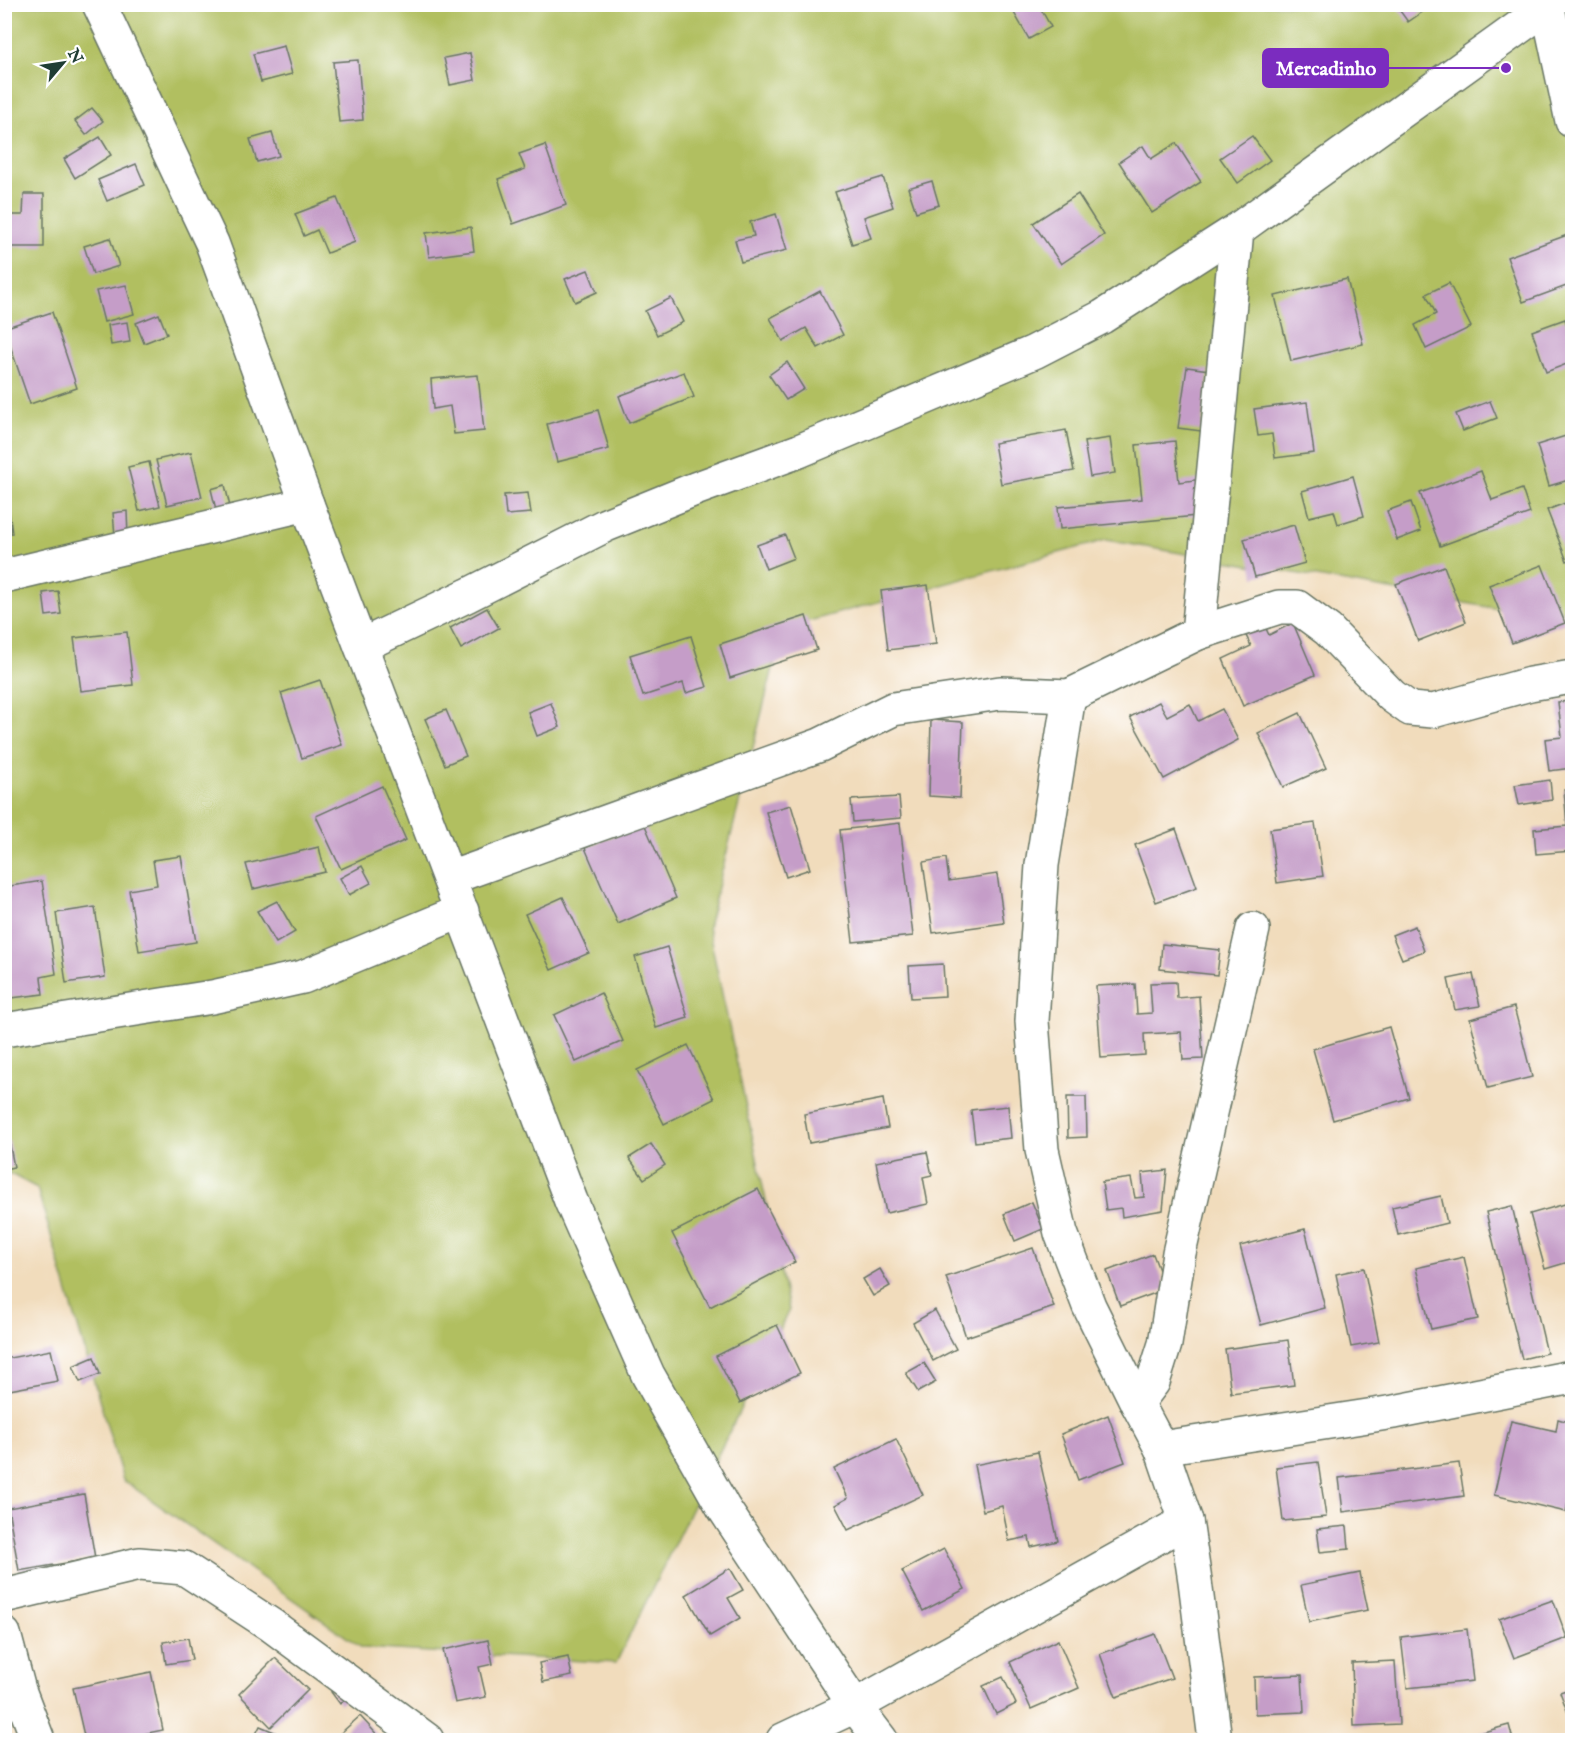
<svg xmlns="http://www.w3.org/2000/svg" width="1577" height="1745" viewBox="0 0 1577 1745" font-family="'IM FELL English',serif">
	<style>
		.green { fill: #b1bf61; stroke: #687e4a; stroke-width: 1.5 }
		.building { fill: #c59dc8 }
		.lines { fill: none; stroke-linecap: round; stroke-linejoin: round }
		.minor-casing { stroke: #687564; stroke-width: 36 }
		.minor { stroke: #fff; stroke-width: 33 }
		.leader { fill: none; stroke: #7b2cbf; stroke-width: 2 }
		.callout-dot { fill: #7b2cbf; stroke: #fff; stroke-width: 2 }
		.callout { fill: #7b2cbf; stroke: #7b2cbf; stroke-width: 2 }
		.callout-label { font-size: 20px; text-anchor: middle; font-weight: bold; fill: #fff }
	</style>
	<rect width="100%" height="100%" fill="#fff"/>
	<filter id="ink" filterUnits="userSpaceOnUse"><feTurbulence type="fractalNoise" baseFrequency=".0167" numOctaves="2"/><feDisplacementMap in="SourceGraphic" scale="12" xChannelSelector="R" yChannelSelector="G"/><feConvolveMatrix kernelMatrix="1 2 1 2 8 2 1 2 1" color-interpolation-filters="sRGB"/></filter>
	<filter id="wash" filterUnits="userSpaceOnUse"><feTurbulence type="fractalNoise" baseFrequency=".008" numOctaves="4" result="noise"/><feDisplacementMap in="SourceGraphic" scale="24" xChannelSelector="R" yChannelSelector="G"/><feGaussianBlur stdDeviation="1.35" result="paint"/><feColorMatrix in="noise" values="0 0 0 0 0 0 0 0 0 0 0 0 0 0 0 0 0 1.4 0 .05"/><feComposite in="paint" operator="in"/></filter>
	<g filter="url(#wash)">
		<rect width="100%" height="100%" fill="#f1dcbc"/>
		<polygon class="green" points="4,5 1572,5 1572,608 1545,617 1106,540 783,628 708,927 789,1310 616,1663 362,1648 123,1480 37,1188 5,1171"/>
		<g id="blocks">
			<g class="building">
				<polygon points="1009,4 1049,4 1041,9 1051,27 1029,39"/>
				<polygon points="1395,4 1430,4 1431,6 1408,22"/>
				<polygon points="284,46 292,74 261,82 253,54"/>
				<polygon points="470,53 475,80 450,85 444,58"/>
				<polygon points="358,60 363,120 339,122 333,62"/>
				<polygon points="92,108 103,121 86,135 75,121"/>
				<polygon points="272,133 279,156 257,162 250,139"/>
				<polygon points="1252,136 1270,160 1238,183 1220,158"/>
				<polygon points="100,137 111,155 75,178 64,159"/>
				<polygon points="1176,143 1201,182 1152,213 1119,162 1143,146 1151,159"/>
				<polygon points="545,145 566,205 513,224 498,179 525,169 519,154"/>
				<polygon points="136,164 145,185 107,201 98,180"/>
				<polygon points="883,177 893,207 864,217 871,238 852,244 835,192"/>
				<polygon points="932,181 939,205 916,212 908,188"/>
				<polygon points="24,194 44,194 44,247 4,247 4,215 23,215"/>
				<polygon points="1078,194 1104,235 1061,264 1033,223"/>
				<polygon points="337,198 355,242 327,253 317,230 304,236 295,214"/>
				<polygon points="776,214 787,250 741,262 735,240 754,236 750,222"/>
				<polygon points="471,227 474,251 429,257 426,233"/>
				<polygon points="1570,234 1572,241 1572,284 1523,302 1507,257"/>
				<polygon points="110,238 119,266 93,274 84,246"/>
				<polygon points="588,270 597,292 575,302 565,279"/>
				<polygon points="1347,279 1363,344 1291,361 1275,296"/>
				<polygon points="1449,283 1471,327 1426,349 1415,325 1436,314 1426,294"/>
				<polygon points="126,285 134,314 104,322 96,291"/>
				<polygon points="820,291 843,335 818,348 806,328 783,341 770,318"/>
				<polygon points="671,298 683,322 657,335 645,311"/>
				<polygon points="52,312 77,388 30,404 4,328"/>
				<polygon points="159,314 167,334 144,343 136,323"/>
				<polygon points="1565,319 1572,339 1572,362 1546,372 1532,331"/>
				<polygon points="127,322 130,342 111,345 108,325"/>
				<polygon points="787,362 804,389 786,400 769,375"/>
				<polygon points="1187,367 1209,370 1201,431 1178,428"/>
				<polygon points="684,372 694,397 629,423 619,396"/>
				<polygon points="478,375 484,431 454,434 450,406 433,409 431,379"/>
				<polygon points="1490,401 1497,418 1463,431 1456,414"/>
				<polygon points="1307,402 1314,453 1275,458 1272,434 1258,436 1254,409"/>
				<polygon points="598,410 609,449 557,462 547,424"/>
				<polygon points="1066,430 1074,471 1001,484 994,443"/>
				<polygon points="1572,434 1572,479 1549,486 1537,445"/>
				<polygon points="1110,438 1115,473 1090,477 1084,442"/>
				<polygon points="1175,441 1179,482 1203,479 1207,515 1060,529 1058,507 1142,499 1136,445"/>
				<polygon points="191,452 202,497 167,505 156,460"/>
				<polygon points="149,462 160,506 139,511 128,467"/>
				<polygon points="1481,471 1492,500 1522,489 1530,513 1440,546 1420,493"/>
				<polygon points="1353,476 1364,516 1338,524 1334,511 1309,517 1302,491"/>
				<polygon points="225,485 231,511 217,514 211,489"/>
				<polygon points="528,493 531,513 506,515 504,495"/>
				<polygon points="1411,502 1421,531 1397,540 1387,511"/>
				<polygon points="1568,502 1572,513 1572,559 1567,561 1547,510"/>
				<polygon points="9,510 12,533 5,534 5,511"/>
				<polygon points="127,511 128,536 115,536 113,513"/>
				<polygon points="1294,525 1305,563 1255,577 1244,539"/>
				<polygon points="785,535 794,558 766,569 757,545"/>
				<polygon points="1542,565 1565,623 1512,643 1489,585"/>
				<polygon points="1444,566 1466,622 1418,641 1396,584"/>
				<polygon points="928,585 936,644 888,650 881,591"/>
				<polygon points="58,591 61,614 46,616 43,593"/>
				<polygon points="487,608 499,628 461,649 450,628"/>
				<polygon points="1259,614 1269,635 1293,623 1315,675 1243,706 1223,659 1251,646 1240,623"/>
				<polygon points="806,616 817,650 730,678 720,644"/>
				<polygon points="127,632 133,685 81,691 74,638"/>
				<polygon points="691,636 707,687 686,693 683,683 643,696 630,655"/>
				<polygon points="320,680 342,745 302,758 281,693"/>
				<polygon points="1572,701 1572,768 1549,771 1545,739 1562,737 1558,702"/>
				<polygon points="1159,702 1167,716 1190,704 1198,721 1222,709 1238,740 1164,779 1130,717"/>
				<polygon points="551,703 560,727 537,736 528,712"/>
				<polygon points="446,710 466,756 445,765 425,719"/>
				<polygon points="1300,713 1326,768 1283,787 1258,733"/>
				<polygon points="931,720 963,722 960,798 929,796"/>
				<polygon points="1550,780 1552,800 1519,805 1515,785"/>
				<polygon points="382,786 406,840 341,869 316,816"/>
				<polygon points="1572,789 1572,851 1536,854 1534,829 1567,826 1564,790"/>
				<polygon points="899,797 901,818 853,822 851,800"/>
				<polygon points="791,805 810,869 786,877 766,812"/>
				<polygon points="644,823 676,898 618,924 585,848"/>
				<polygon points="900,823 913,936 853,942 840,830"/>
				<polygon points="1315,823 1323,876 1277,883 1270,829"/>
				<polygon points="1176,829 1197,887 1156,902 1135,845"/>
				<polygon points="319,847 325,872 253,889 246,864"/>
				<polygon points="181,856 196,942 139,951 129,890 157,885 153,860"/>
				<polygon points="946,858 949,881 997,874 1004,923 933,933 923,862"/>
				<polygon points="362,866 371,883 349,895 340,878"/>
				<polygon points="42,881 56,974 41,977 43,994 4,999 4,887"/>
				<polygon points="563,897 589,953 551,970 525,914"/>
				<polygon points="277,901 295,932 276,943 257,911"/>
				<polygon points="95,907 105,977 66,983 56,913"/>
				<polygon points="1415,926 1424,951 1402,959 1392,935"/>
				<polygon points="1162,944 1220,950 1217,975 1160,969"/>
				<polygon points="667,947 688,1018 656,1028 635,957"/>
				<polygon points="943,964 945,996 911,998 909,966"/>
				<polygon points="1473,974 1480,1006 1455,1010 1448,979"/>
				<polygon points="1176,982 1177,998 1199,996 1203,1059 1183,1060 1181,1032 1144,1034 1145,1055 1101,1058 1096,986 1135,984 1137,1014 1152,1013 1150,983"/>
				<polygon points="601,993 623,1041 576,1062 554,1015"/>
				<polygon points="1514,1007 1532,1077 1488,1088 1470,1019"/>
				<polygon points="1389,1027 1409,1098 1333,1120 1313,1049"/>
				<polygon points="688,1045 714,1099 664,1124 637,1070"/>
				<polygon points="1067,1097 1086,1097 1087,1137 1068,1138"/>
				<polygon points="883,1099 888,1128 809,1143 804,1114"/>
				<polygon points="1008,1106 1011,1138 975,1142 971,1110"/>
				<polygon points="9,1141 14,1167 4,1169 4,1142"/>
				<polygon points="651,1144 665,1165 644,1179 629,1158"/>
				<polygon points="927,1152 932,1175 923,1177 928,1204 886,1213 876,1162"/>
				<polygon points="1167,1170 1163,1210 1122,1217 1121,1208 1106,1210 1102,1182 1131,1178 1135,1198 1144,1197 1142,1173"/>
				<polygon points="758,1189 795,1262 710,1307 672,1233"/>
				<polygon points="1441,1196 1447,1223 1398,1235 1392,1207"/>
				<polygon points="1032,1202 1043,1229 1015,1241 1004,1214"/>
				<polygon points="1572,1202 1572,1261 1545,1269 1530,1214"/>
				<polygon points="1512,1206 1547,1353 1522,1359 1486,1212"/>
				<polygon points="1305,1229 1325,1308 1261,1325 1240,1246"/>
				<polygon points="1033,1248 1054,1307 966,1337 946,1277"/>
				<polygon points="1153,1254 1166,1289 1120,1306 1107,1271"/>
				<polygon points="1464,1257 1478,1319 1431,1329 1416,1268"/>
				<polygon points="1364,1268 1379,1342 1351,1347 1336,1274"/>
				<polygon points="880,1269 890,1286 873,1296 863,1279"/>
				<polygon points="935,1310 956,1349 933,1361 913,1323"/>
				<polygon points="777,1325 800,1373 740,1403 716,1356"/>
				<polygon points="1288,1340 1294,1385 1231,1393 1225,1349"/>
				<polygon points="51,1350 58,1381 4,1391 4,1359"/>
				<polygon points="94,1357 100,1374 80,1382 73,1366"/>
				<polygon points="924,1363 936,1382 918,1392 906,1373"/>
				<polygon points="1108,1415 1125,1462 1078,1480 1061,1434"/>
				<polygon points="1558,1419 1572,1423 1572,1482 1566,1512 1494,1495 1511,1421 1556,1431"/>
				<polygon points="896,1439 923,1495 848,1530 835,1505 848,1498 834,1469"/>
				<polygon points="1038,1452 1058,1541 1031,1547 1029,1537 1009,1541 1002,1506 983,1511 974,1465"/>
				<polygon points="1318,1462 1326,1517 1283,1521 1276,1467"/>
				<polygon points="1459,1463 1464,1496 1343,1512 1339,1478"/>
				<polygon points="84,1494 95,1558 19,1571 8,1508"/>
				<polygon points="1347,1526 1349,1549 1320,1552 1317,1529"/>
				<polygon points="944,1549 965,1589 923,1611 902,1571"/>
				<polygon points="730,1568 743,1590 728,1598 740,1618 710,1636 686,1595"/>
				<polygon points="1360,1573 1368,1610 1309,1622 1301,1585"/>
				<polygon points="1553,1600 1567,1638 1514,1658 1499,1619"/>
				<polygon points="1467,1629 1473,1681 1407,1688 1401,1637"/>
				<polygon points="1155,1634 1172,1678 1116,1697 1100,1654"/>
				<polygon points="188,1638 192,1660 166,1664 163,1642"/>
				<polygon points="488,1640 493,1664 479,1667 486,1697 455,1703 443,1650"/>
				<polygon points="1058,1640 1079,1688 1031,1709 1010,1662"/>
				<polygon points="568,1657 572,1676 543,1682 539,1663"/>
				<polygon points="275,1658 308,1690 271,1727 239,1694"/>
				<polygon points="1395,1661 1399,1724 1354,1726 1352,1663"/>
				<polygon points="151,1672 163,1730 113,1740 85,1740 73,1688"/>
				<polygon points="1302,1675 1304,1712 1255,1714 1254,1677"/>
				<polygon points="1003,1677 1016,1704 996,1714 983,1686"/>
				<polygon points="342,1683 351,1694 340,1704 331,1692"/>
				<polygon points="1572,1688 1572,1724 1560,1692"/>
				<polygon points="360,1716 382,1740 333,1740"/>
				<polygon points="1509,1725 1513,1740 1454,1740"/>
				<polygon points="260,1726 279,1734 276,1740 253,1740"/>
			</g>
		</g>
	</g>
	<g filter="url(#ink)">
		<use href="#blocks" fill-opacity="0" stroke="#687564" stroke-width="1.5"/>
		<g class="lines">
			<defs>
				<g id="minor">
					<polyline points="99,4 212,243 307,504 571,1201 648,1375 723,1507 855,1706 881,1740"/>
					<polyline points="1547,4 1572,121"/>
					<polyline points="4,576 307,504"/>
					<polyline points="1198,633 1237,230"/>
					<polyline points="361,646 468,595 606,525 695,489 799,451 1034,352 1102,317 1237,230 1547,7"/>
					<polyline points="1069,696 1042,865 1032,1021 1042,1150 1061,1233 1089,1306 1137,1403 1161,1448 1186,1521 1195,1581 1215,1740"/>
					<polyline points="450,878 820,745 893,709 1000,693 1069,696 1198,633 1279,607 1297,607 1328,630 1392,696 1410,709 1433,711 1530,684 1572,677"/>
					<polyline points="4,1030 212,997 303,977 462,911"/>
					<polyline points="1137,1403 1153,1382 1165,1344 1179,1253 1253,929"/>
					<polyline points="1161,1448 1394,1412 1572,1377"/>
					<polyline points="4,1596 139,1564 184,1568 271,1625 427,1740"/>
					<polyline points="4,1634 19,1690 38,1740"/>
					<polyline points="783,1740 855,1706 1186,1521"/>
				</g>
			</defs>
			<use href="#minor" class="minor-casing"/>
			<use href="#minor" class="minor"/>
		</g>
	</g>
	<path class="leader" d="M1506 68L1388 68"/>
	<circle class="callout-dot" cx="1506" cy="68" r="6"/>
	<rect class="callout" x="1263" y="49" width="125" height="38" rx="6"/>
	<g class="callout-label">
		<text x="1326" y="75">Mercadinho</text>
	</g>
	<rect width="1577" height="1745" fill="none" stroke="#fff" stroke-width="24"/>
	<g transform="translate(63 63) rotate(61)" stroke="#ffffff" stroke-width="4.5" paint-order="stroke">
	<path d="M0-4.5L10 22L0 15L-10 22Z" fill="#1f3d34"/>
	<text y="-9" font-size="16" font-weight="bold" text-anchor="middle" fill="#1f3d34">N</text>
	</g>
</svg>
